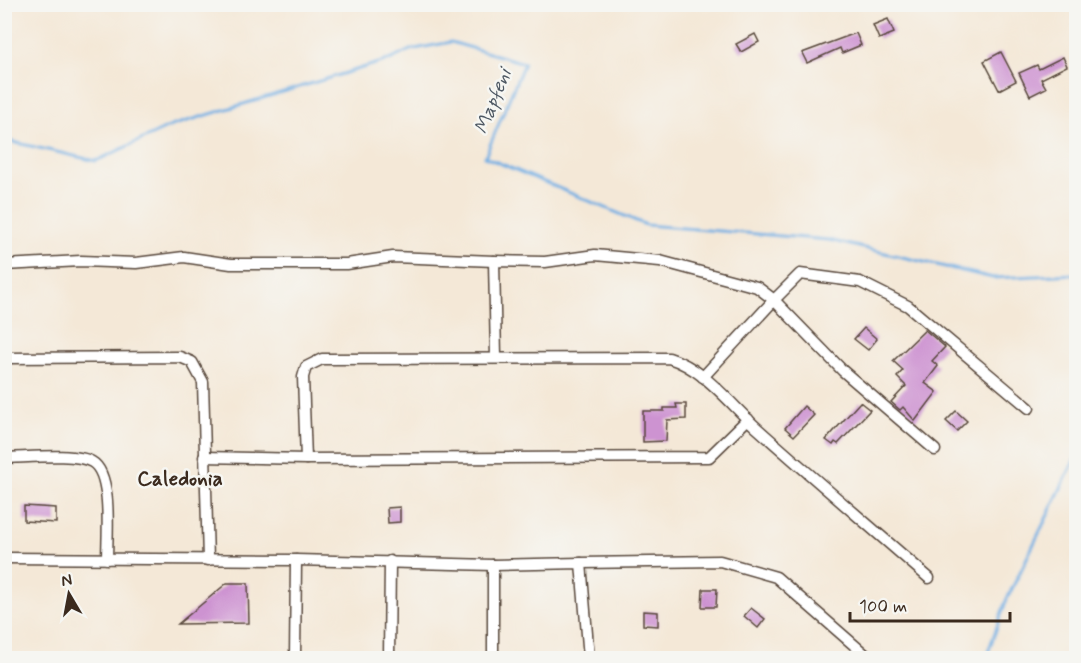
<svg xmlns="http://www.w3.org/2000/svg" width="1081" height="663" viewBox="0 0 1081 663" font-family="Mynerve,sans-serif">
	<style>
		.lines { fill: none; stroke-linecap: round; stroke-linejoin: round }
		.stream { stroke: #70aee3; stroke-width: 3 }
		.building { fill: #cd93d1 }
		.minor-casing { stroke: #57463a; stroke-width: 13 }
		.minor { stroke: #fff; stroke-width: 10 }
		.labels { text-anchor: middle; stroke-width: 5; stroke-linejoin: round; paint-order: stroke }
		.water-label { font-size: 20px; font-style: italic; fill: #4e5863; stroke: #f6f6f2 }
		.quarter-label { font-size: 21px; font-weight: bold; fill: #3b2a1e; stroke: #f6f6f2 }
	</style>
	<rect width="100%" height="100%" fill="#f6f6f2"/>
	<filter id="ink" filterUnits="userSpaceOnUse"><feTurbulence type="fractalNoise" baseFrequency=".0167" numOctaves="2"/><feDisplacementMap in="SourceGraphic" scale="12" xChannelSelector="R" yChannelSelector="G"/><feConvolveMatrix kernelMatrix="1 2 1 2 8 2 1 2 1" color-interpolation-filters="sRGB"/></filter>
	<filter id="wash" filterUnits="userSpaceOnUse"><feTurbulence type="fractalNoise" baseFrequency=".008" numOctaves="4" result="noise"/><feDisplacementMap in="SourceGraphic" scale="24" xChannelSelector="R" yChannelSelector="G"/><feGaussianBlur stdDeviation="1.35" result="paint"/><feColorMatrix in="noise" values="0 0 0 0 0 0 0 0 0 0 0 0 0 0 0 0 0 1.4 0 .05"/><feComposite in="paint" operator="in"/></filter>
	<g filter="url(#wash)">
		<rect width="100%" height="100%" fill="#f4e8d7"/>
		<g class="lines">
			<g class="stream">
				<polyline points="4,140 96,161 171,126 392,59 410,50 451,42 524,63 485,157 646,225 829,240 993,278 1076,274"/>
				<polyline points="986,658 1006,601 1076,457"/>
			</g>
		</g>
		<g id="blocks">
			<g class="building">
				<polygon points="888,19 894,33 879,39 873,25"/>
				<polygon points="856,33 861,45 842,53 840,48 807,63 802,53"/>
				<polygon points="755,34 759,42 741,52 736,44"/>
				<polygon points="1001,52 1016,81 999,90 984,61"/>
				<polygon points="1063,57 1067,66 1041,79 1046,88 1030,96 1019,73 1037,65 1039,69"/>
				<polygon points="864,328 877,339 868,350 854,339"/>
				<polygon points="925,330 945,347 932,361 938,366 925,383 937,392 915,421 903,407 900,410 891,402 906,386 897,377 903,370 893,361"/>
				<polygon points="860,402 870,410 838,444 835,442 833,445 826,440"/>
				<polygon points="676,404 686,404 686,419 667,420 666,441 643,442 643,411 664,411 664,408 677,408"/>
				<polygon points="804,406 814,415 794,436 785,428"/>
				<polygon points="956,411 967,421 957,431 946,421"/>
				<polygon points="24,506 56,508 56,523 24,521"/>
				<polygon points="400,507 400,522 388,523 387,508"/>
				<polygon points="227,583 248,583 249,623 178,624"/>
				<polygon points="703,589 717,589 716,607 702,607"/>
				<polygon points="751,608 765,619 758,628 744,616"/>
				<polygon points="643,611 658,612 658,626 643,625"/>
			</g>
		</g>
	</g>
	<g filter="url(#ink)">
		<use href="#blocks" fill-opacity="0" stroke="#57463a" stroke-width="1.5"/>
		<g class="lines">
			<defs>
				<g id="minor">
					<polyline points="4,265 81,261 136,263 184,257 231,264 347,264 393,257 494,261"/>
					<polyline points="496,357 494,261 545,262 595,255 660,261 757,287 774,300 800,274 860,282 908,306 1029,408"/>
					<polyline points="4,358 180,357 192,362 203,382 208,560"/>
					<polyline points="703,377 774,300 843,371 935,450"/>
					<polyline points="204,457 306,459 709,457 748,419"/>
					<path d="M4,458C25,458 75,452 92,462C113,474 107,536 107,559"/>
					<path d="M306,459L303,377L306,367L322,359L669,358C705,369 730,404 758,429C814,479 872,528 929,578"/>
					<polyline points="4,558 296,560 295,658"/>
					<polyline points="296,560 493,565 581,563 589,658"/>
					<polyline points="581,563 720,561 776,577 869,658"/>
					<polyline points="389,658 390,561"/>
					<polyline points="493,658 493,565"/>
				</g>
			</defs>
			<use href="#minor" class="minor-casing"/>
			<use href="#minor" class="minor"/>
		</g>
	</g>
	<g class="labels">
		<g class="water-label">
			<text transform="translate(492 101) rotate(-68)" y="7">Mapfeni</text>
		</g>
		<g class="quarter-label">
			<text x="180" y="485">Caledonia</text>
		</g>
	</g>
	<rect width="1081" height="663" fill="none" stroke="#f6f6f2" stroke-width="24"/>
	<g transform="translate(69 594) rotate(350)" stroke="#f6f6f2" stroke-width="4.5" paint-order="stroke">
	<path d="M0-4.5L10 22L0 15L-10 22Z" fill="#3b2a1e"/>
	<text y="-9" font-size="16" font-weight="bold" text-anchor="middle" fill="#3b2a1e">N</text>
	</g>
	<path d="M850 612v9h160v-9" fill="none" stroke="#3b2a1e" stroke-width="3"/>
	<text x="859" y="612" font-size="18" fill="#3b2a1e" stroke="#f6f6f2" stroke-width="4.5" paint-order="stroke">100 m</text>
</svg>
